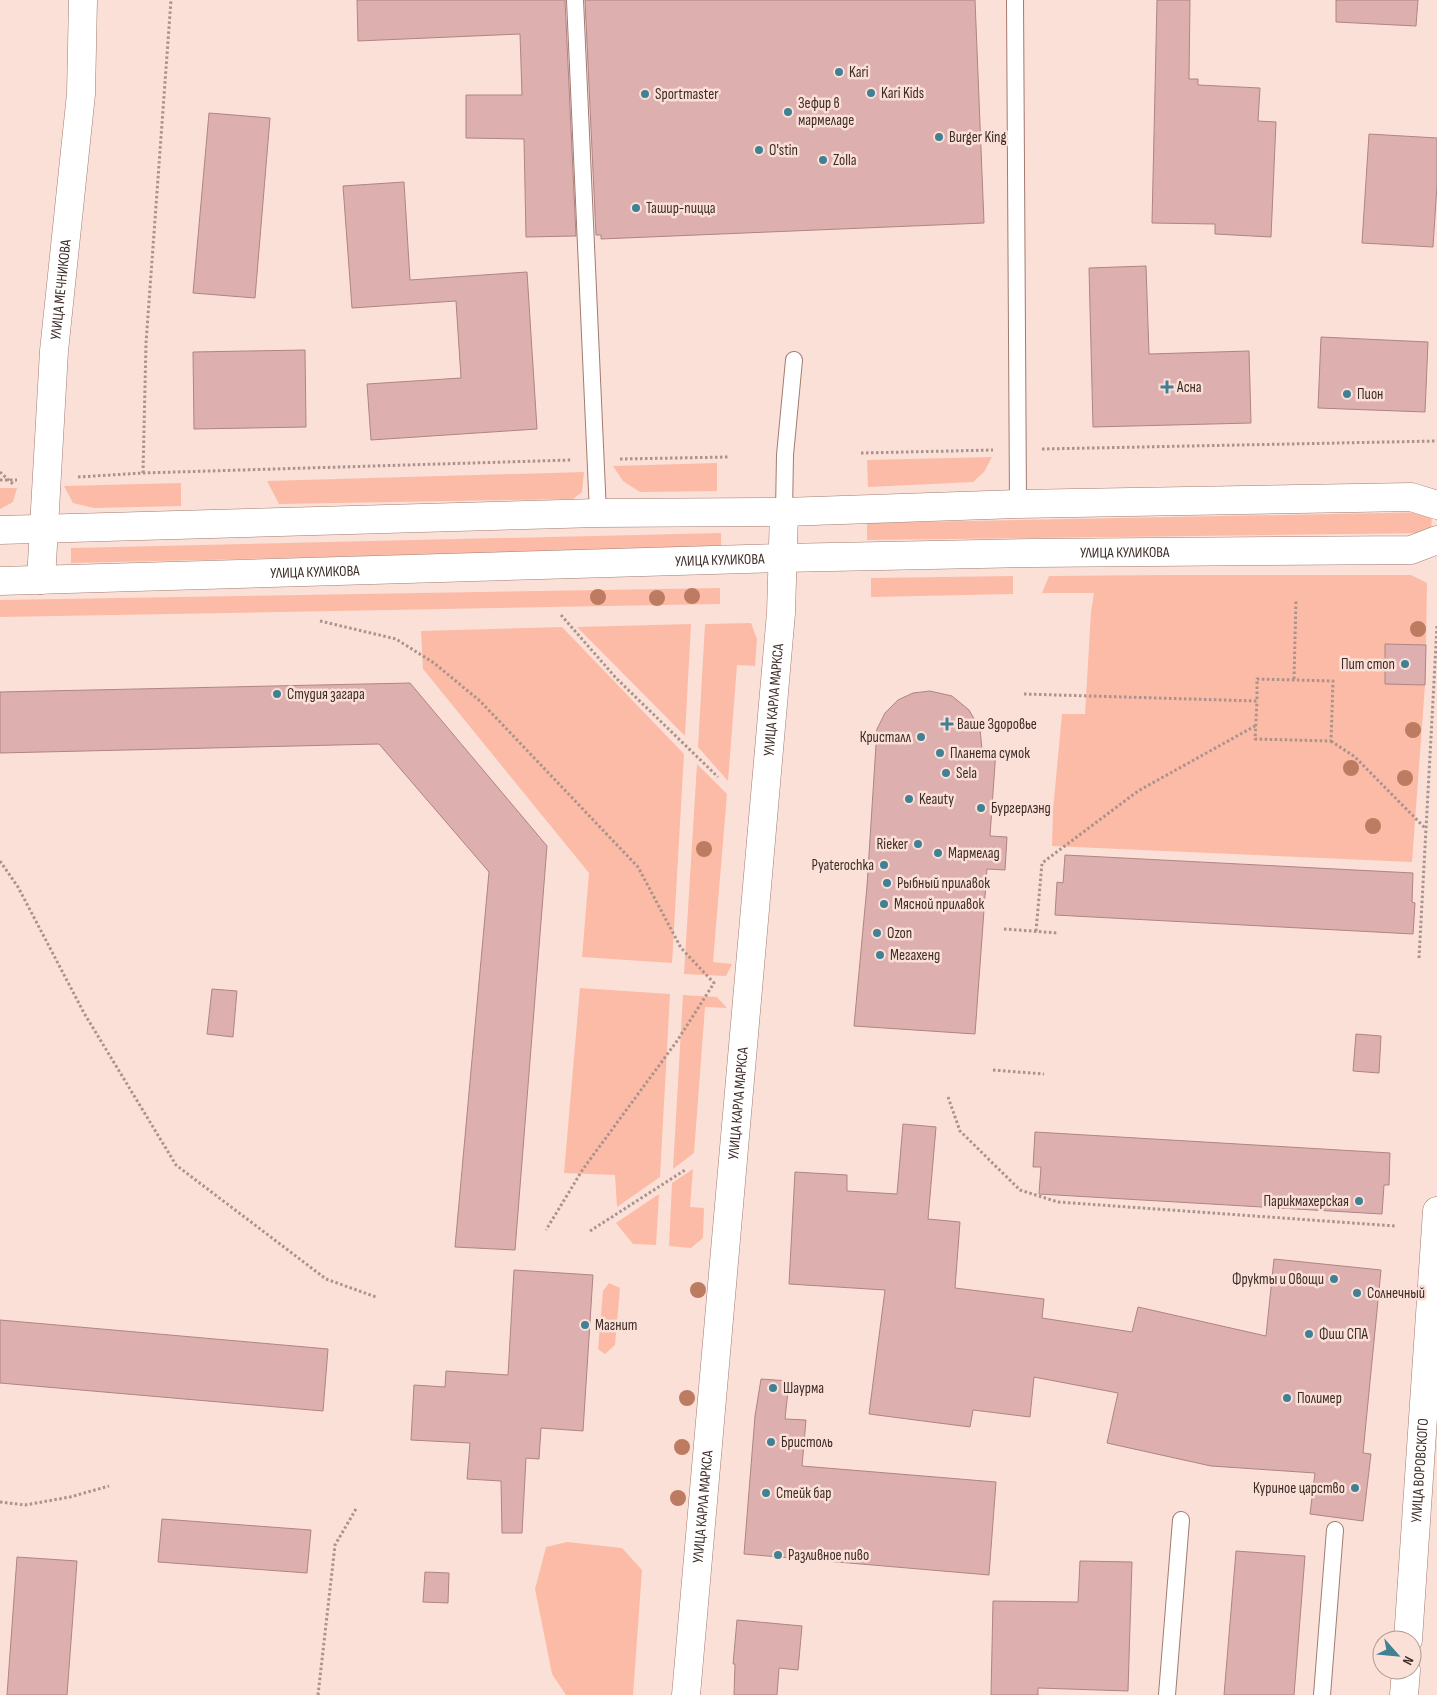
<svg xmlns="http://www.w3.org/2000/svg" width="1437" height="1695" viewBox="0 0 1437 1695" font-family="'Sofia Sans Condensed',sans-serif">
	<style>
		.green { fill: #fcbba6 }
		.building { fill: #ddafaf; stroke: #af8484 }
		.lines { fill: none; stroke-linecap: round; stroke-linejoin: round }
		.lane-casing { stroke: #a27b6e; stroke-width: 18 }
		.street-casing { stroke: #a27b6e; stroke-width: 29 }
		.secondary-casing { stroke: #a27b6e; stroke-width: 29 }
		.path { stroke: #aa938c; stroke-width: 3; stroke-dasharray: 2.5 2.5; stroke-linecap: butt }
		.lane { stroke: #fff; stroke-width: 16 }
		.street { stroke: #fff; stroke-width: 28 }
		.secondary { stroke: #fff; stroke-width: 28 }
		.tree { fill: #bd7b61 }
		.poi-dot { fill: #408193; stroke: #fbe0d8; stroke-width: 2 }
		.labels { text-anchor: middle; stroke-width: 5; stroke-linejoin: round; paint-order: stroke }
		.poi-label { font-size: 15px; fill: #3d2c27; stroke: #fbe0d8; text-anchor: start }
		.street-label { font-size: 15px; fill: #3d2c27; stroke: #fbe0d8 }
	</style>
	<rect width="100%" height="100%" fill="#fbe0d8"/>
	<g class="green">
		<polygon points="992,457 984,472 973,482 868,487 867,460"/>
		<polygon points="717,463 717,491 640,492 623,481 613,466"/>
		<polygon points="584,472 582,492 573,499 279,504 267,481"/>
		<polygon points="181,483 181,506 94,508 73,503 64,486"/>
		<polygon points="0,488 17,488 13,502 0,509"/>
		<polygon points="1432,512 1431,533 867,540 867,523"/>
		<polygon points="721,533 721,548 71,563 71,548"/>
		<polygon points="1169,575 1411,575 1427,583 1426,645 1385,644 1385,684 1425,685 1412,862 1052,846 1053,810 1062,714 1085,714 1091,612 1094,593 1042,593 1049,576"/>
		<polygon points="1013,576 1013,594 871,597 871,578"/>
		<polygon points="720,588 720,604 0,617 0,600"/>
		<polygon points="751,623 757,639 755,666 737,665 728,781 698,747 705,624"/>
		<polygon points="691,624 685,736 577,627"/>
		<polygon points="562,627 684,754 672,963 582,957 589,873 423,669 421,631"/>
		<polygon points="697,764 727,794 713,962 732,964 726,976 684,974"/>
		<polygon points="580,988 670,994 660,1177 617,1207 615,1175 564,1173"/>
		<polygon points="683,995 717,997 727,1008 705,1007 694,1153 673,1169"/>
		<polygon points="693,1169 690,1207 704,1208 703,1238 691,1248 669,1246 672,1183"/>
		<polygon points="659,1194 656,1245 633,1244 616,1223"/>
		<polygon points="609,1283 620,1288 615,1345 605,1354 598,1349 603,1291"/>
		<polygon points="567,1542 622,1548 642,1570 633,1695 566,1695 552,1674 535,1589 546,1547"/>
	</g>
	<g class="building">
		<polygon points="357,0 565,0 576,236 526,237 524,139 466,138 466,95 522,95 520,34 358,41"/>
		<polygon points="585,0 975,0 984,223 601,239 601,235 596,235"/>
		<polygon points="1157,0 1190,0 1189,79 1198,79 1198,85 1260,88 1258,121 1276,122 1271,237 1215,234 1215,224 1152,223"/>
		<polygon points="1336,0 1418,0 1416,26 1336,22"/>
		<polygon points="209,113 270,118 255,298 193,293"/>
		<polygon points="1369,134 1437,138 1437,185 1433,247 1362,243"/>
		<polygon points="404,182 410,280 527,272 537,429 371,440 367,384 461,378 456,301 352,308 343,186"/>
		<polygon points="1146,266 1149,354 1249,351 1251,423 1093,427 1089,268"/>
		<polygon points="1321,337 1428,342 1425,412 1318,408"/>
		<polygon points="305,350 306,427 194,429 193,352"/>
		<polygon points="1385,644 1426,645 1425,685 1385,684"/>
		<polygon points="410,683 547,846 515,1250 455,1247 489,872 379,744 0,753 0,692"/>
		<polygon points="930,691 952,696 969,710 980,729 982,749 996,750 990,836 1007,837 1005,870 987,869 975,1034 854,1026 867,886 877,729 885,713 898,700 913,693"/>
		<polygon points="1065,855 1413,873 1412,902 1415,903 1413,934 1055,915 1057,882 1063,883"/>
		<polygon points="212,989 237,991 233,1037 207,1034"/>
		<polygon points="1356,1034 1381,1036 1379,1073 1353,1071"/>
		<polygon points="903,1124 936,1127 928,1219 960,1222 955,1288 1044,1299 1042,1318 1132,1332 1138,1307 1266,1336 1274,1259 1381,1270 1363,1453 1371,1454 1363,1521 1310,1514 1315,1473 1211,1466 1107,1443 1118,1393 1034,1377 1030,1417 973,1410 970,1427 869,1414 885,1290 789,1284 795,1172 847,1175 847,1191 897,1194"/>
		<polygon points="1035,1132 1390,1153 1389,1185 1384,1185 1382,1214 1039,1194 1041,1167 1033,1167"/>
		<polygon points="514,1270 593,1275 583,1431 541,1428 539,1459 526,1458 522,1533 502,1533 501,1481 467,1479 470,1443 411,1440 414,1385 445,1387 446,1371 508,1375"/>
		<polygon points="0,1320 328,1349 323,1411 0,1383"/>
		<polygon points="761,1379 789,1381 785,1419 806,1420 802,1466 996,1482 989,1575 744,1554 755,1416"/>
		<polygon points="162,1519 311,1530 307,1573 158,1562"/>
		<polygon points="1236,1551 1305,1556 1294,1695 1224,1695"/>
		<polygon points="17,1557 77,1561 67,1695 7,1695"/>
		<polygon points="1080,1561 1132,1562 1128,1691 1038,1688 1038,1695 991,1695 993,1601 1078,1602"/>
		<polygon points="425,1572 449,1573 448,1603 423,1602"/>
		<polygon points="737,1620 802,1626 798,1670 779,1668 777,1695 734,1695 735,1664 733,1664"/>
	</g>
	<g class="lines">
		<defs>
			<g id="lane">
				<polyline points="575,0 598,513"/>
				<polyline points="1015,0 1018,504"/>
				<polyline points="784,512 785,455 794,360"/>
				<polyline points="1167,1695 1181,1520"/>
				<polyline points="1322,1695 1335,1530"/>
			</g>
			<g id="street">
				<path id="s1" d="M41,580L54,351L81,94L83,0"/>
				<path id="s2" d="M1408,1640L1437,1211"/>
				<path id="s3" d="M686,1695L781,613L784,512"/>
				<polyline points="1404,1695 1406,1670"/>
			</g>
			<g id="secondary">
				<polyline points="0,530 598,513 784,512 1018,504 1411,497 1437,505"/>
				<path id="s4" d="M0,581L782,558L1033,553L1411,550L1437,540"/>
			</g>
		</defs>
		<use href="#lane" class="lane-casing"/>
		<use href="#street" class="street-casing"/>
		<use href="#secondary" class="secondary-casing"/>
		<g class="path">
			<polyline points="1042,449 1437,441"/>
			<polyline points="861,453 993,450"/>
			<polyline points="620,459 729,457"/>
			<polyline points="0,472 14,485"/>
			<polyline points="143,473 146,343 171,0"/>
			<polyline points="78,477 143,473 571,460"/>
			<polyline points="0,480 17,480"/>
			<polyline points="561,615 616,678 718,777"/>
			<polyline points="320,621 396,639 434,663 480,701 638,867 681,948 714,983 677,1041 583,1169 546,1230"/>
			<polyline points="1294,679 1296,599"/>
			<polyline points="1024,694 1257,701 1257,679 1333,681 1331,741 1255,739 1257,701"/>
			<polyline points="1331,741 1355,757 1426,829"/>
			<polyline points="0,861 18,887 84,1013 176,1165 326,1279 376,1297"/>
			<polyline points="1004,929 1058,933"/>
			<polyline points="1036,931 1042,863 1138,791 1255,726"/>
			<polyline points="1419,958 1437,626"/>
			<polyline points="993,1070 1044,1074"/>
			<polyline points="948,1097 960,1131 1020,1190 1058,1202 1395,1226"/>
			<polyline points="590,1231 685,1170"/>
			<polyline points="0,1502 25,1505 70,1497 109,1486"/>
			<polyline points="318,1695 335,1545 356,1509"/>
		</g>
		<use href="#lane" class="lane"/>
		<use href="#street" class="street"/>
		<use href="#secondary" class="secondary"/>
	</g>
	<g class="tree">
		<circle cx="692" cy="596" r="8"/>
		<circle cx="598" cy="597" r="8"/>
		<circle cx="657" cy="598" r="8"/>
		<circle cx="1418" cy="629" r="8"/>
		<circle cx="1413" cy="730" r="8"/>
		<circle cx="1351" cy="768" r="8"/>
		<circle cx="1405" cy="778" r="8"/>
		<circle cx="1373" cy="826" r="8"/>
		<circle cx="704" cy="849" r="8"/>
		<circle cx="698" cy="1290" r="8"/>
		<circle cx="687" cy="1398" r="8"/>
		<circle cx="682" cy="1447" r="8"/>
		<circle cx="678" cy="1498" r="8"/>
	</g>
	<g class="poi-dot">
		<circle cx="839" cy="72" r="5"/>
		<circle cx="871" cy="93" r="5"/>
		<circle cx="645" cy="94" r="5"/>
		<circle cx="788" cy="112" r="5"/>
		<circle cx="939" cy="137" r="5"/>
		<circle cx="759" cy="150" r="5"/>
		<circle cx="823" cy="160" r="5"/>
		<circle cx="636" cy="208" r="5"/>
		<path d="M1164.5 379.5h5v5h5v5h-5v5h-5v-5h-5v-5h5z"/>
		<circle cx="1347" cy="394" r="5"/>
		<circle cx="1405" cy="664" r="5"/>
		<circle cx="277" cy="694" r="5"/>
		<path d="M944.5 716.5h5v5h5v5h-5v5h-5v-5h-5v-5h5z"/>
		<circle cx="921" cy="737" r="5"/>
		<circle cx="940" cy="753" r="5"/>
		<circle cx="946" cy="773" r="5"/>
		<circle cx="909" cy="799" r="5"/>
		<circle cx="981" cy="808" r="5"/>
		<circle cx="918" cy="844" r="5"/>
		<circle cx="938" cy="853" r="5"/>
		<circle cx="884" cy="865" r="5"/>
		<circle cx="887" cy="883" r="5"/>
		<circle cx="884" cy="904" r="5"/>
		<circle cx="877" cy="933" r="5"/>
		<circle cx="880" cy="955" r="5"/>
		<circle cx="1359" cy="1201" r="5"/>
		<circle cx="1334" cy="1279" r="5"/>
		<circle cx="1357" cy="1293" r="5"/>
		<circle cx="585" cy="1325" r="5"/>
		<circle cx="1309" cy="1334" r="5"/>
		<circle cx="773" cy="1388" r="5"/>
		<circle cx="1287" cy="1398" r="5"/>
		<circle cx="771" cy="1442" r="5"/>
		<circle cx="1355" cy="1488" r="5"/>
		<circle cx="766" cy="1493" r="5"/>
		<circle cx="778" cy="1555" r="5"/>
	</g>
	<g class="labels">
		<g class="poi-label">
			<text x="849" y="77">Kari</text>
			<text x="881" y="98">Kari Kids</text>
			<text x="655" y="99">Sportmaster</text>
			<text x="798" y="108">Зефир в<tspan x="798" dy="17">мармеладе</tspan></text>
			<text x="949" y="142">Burger King</text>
			<text x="769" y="155">O'stin</text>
			<text x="833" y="165">Zolla</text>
			<text x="646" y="213">Ташир-пицца</text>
			<text x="1177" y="392">Асна</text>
			<text x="1357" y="399">Пион</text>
			<text x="1395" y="669" text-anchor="end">Пит стоп</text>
			<text x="287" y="699">Студия загара</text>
			<text x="957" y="729">Ваше Здоровье</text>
			<text x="911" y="742" text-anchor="end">Кристалл</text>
			<text x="950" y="758">Планета сумок</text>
			<text x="956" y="778">Sela</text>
			<text x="919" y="804">Keauty</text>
			<text x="991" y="813">Бургерлэнд</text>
			<text x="908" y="849" text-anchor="end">Rieker</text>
			<text x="948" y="858">Мармелад</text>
			<text x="874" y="870" text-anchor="end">Pyaterochka</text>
			<text x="897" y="888">Рыбный прилавок</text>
			<text x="894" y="909">Мясной прилавок</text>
			<text x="887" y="938">Ozon</text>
			<text x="890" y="960">Мегахенд</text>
			<text x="1349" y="1206" text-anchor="end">Парикмахерская</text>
			<text x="1324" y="1284" text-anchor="end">Фрукты и Овощи</text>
			<text x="1367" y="1298">Солнечный</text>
			<text x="595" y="1330">Магнит</text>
			<text x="1319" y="1339">Фиш СПА</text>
			<text x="783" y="1393">Шаурма</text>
			<text x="1297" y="1403">Полимер</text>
			<text x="781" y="1447">Бристоль</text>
			<text x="1345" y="1493" text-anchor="end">Куриное царство</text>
			<text x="776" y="1498">Стейк бар</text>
			<text x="788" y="1560">Разливное пиво</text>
		</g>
		<g class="street-label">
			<text dy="5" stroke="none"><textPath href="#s1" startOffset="291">УЛИЦА МЕЧНИКОВА</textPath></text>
			<text dy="5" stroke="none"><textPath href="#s4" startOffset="1125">УЛИЦА КУЛИКОВА</textPath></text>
			<text dy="5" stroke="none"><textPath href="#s4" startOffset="720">УЛИЦА КУЛИКОВА</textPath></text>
			<text dy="5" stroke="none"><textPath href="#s4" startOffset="315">УЛИЦА КУЛИКОВА</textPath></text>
			<text dy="5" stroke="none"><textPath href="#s3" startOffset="999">УЛИЦА КАРЛА МАРКСА</textPath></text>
			<text dy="5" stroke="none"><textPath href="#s3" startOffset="594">УЛИЦА КАРЛА МАРКСА</textPath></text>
			<text dy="5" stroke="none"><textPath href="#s2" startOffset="170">УЛИЦА ВОРОВСКОГО</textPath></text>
			<text dy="5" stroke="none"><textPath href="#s3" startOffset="189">УЛИЦА КАРЛА МАРКСА</textPath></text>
		</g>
	</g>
	<g transform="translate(1397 1655) rotate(117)"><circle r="24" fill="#fbe0d8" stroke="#af9891"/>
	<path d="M0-4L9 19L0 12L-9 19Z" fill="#408193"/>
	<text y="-8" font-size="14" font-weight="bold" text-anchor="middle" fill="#3d2c27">N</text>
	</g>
</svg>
